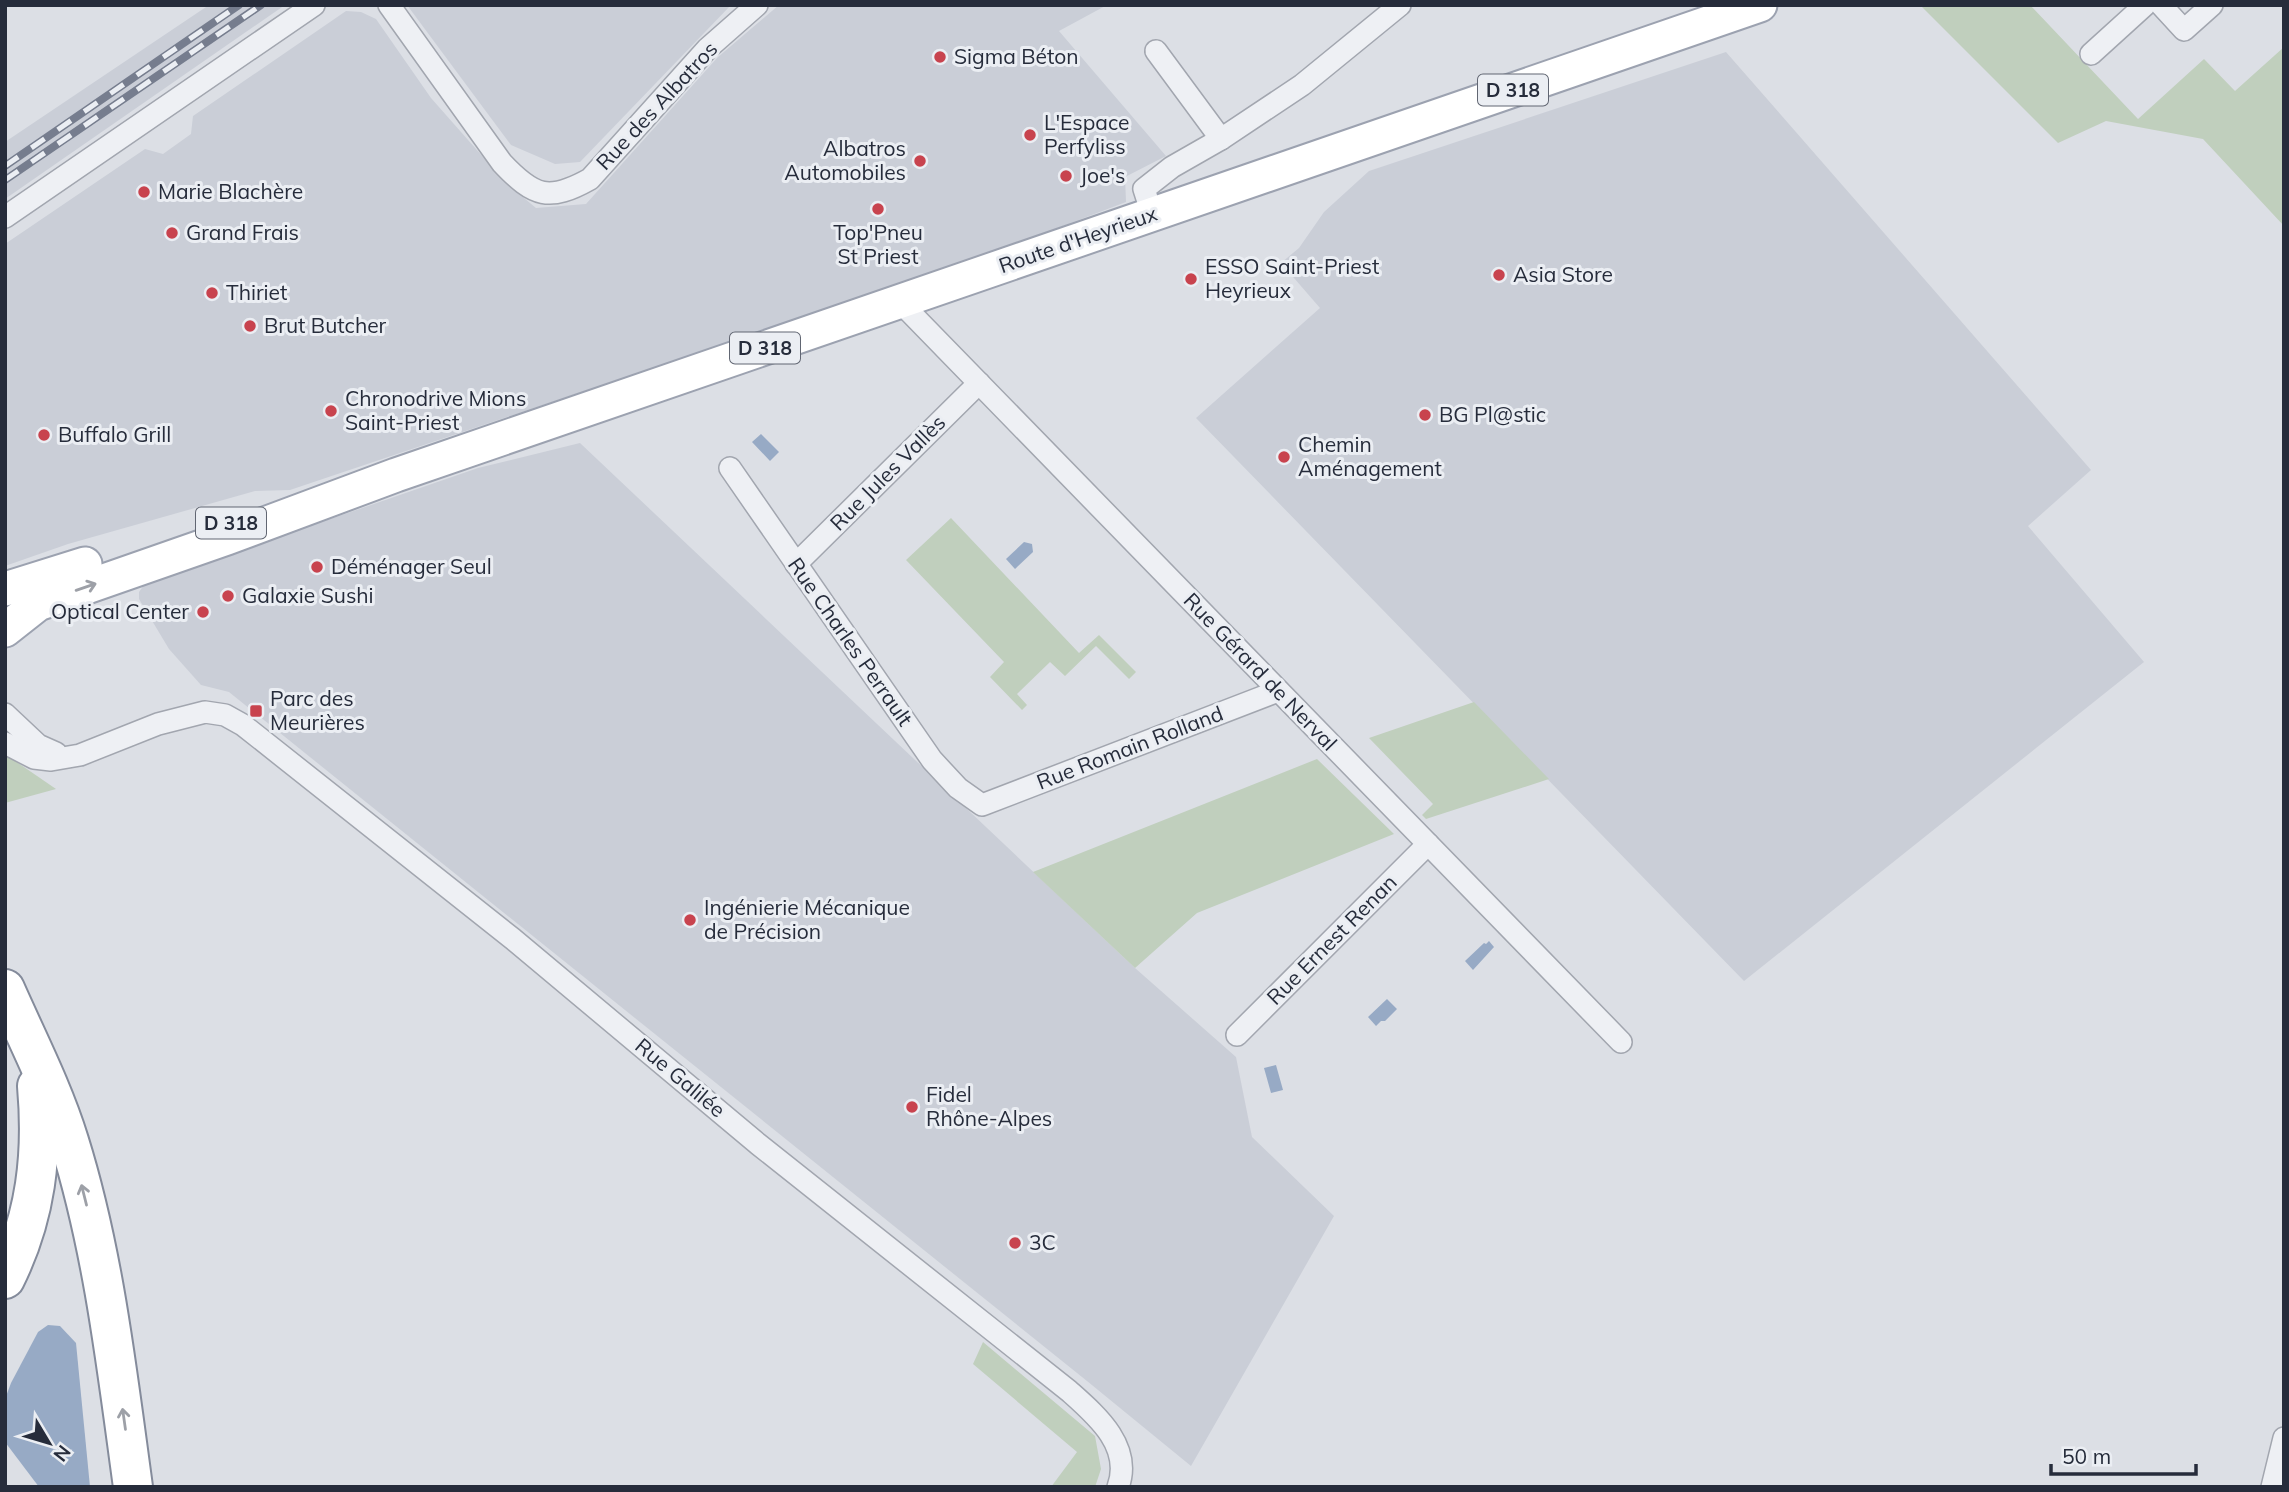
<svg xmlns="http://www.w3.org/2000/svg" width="2289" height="1492" viewBox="0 0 2289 1492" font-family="Mulish,sans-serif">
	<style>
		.built { fill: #caced7 }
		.green { fill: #c0cfbd }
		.water { fill: #97aac5 }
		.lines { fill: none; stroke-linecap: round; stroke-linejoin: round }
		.street-casing { stroke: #a2a6af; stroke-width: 24 }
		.primary-casing { stroke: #9ca2b0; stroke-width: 37 }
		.highway-casing { stroke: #848b9b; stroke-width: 42 }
		.street { stroke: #eef0f4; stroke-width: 21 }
		.primary { stroke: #fff; stroke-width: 33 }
		.highway { stroke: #fff; stroke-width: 38 }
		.rail-casing { stroke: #767d8e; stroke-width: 8 }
		.rail { stroke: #ebeef3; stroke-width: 5; stroke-dasharray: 16; stroke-linecap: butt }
		.oneway { stroke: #9da0a7 }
		.poi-dot { fill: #c8434e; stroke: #ebeef3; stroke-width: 2.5 }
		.labels { text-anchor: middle; stroke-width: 6; stroke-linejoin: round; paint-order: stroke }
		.shield { fill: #ebeef3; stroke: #616672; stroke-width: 2 }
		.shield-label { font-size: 19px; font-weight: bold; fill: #262c3b }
		.poi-label { font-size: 21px; fill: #262c3b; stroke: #ebeef3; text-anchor: start }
		.street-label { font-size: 21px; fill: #262c3b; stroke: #ebeef3 }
	</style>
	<rect width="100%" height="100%" fill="#dcdfe5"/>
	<g class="built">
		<polygon points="209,5 285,5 5,199 5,142"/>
		<polygon points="407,5 731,5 580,162 555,164 511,145"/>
		<polygon points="779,5 1107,5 1059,31 1166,156 1125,177 1126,202 963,264 290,490 255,491 68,544 5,566 5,244 145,149 163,154 191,134 193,116 346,11 361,12 376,19 431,98 506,183 536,208 586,204 718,57"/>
		<polygon points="1726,52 2091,470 2028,526 2144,662 1744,981 1196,418 1320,308 1281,263 1299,248 1324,212 1369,171"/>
		<polygon points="580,443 1135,968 1236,1057 1252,1137 1334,1216 1191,1466 1087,1381 229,692 201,685 169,649 139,599 139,592 144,585 258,544 478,468"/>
	</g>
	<g class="green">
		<polygon points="1920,5 2030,5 2138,119 2204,59 2235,91 2284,47 2284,226 2203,139 2106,121 2058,143"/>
		<polygon points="951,518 1079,653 1099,635 1136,672 1129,679 1096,646 1065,676 1050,662 1017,694 1027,705 1022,710 990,677 1004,662 906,560"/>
		<polygon points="1474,702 1549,779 1426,819 1422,815 1433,804 1369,738"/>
		<polygon points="5,754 56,789 5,803"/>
		<polygon points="1317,759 1394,834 1197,913 1135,968 1033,872"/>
		<polygon points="983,1342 1095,1436 1101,1469 1095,1487 1051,1487 1077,1452 973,1364"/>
	</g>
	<g class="water">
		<polygon points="761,434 779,452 770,461 752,442"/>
		<polygon points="1024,542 1032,544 1033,552 1015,569 1006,559"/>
		<polygon points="1489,941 1494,947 1473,970 1465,961 1484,943 1486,944"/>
		<polygon points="1387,999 1397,1009 1385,1021 1381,1021 1376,1026 1368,1017"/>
		<polygon points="1276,1065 1283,1090 1271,1093 1264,1068"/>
		<polygon points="48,1325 60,1326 76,1343 90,1487 39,1487 5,1442 5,1399 11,1383 38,1332"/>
	</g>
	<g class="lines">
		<defs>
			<g id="street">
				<path d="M389,5L502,163C534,197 549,202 590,179L707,49L757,5"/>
				<polyline points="2161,5 2184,30 2212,5"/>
				<polyline points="1156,51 1221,139"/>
				<polyline points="2091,54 2145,5"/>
				<polyline points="1152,214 1144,189 1172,167 1221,139 1302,85 1400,5"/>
				<polyline points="5,217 314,5"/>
				<polyline points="900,302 1621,1042"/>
				<polyline points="730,468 932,760 958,788 982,805 1278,691"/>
				<polyline points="796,564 979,383"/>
				<polyline points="5,714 38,745 56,753"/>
				<path d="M5,743L34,758L51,760L80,755L158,724L205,712L225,715L243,725L513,939L758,1144L1069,1391C1096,1415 1133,1446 1118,1487"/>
				<polyline points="1237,1035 1428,844"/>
				<polyline points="2272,1487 2284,1438"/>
			</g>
			<g id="primary">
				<polyline points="5,589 85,564"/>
				<polyline points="5,630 38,604 227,538 396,475 1760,5"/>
			</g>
			<g id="highway">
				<path d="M5,989C27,1039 53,1089 69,1141C104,1253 117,1371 133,1487"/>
				<path d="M5,1279C36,1217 43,1155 37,1086"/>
			</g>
		</defs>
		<use href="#street" class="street-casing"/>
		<use href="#primary" class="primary-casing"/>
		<use href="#highway" class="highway-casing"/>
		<use href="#street" class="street"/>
		<use href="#primary" class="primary"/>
		<use href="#highway" class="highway"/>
		<defs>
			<g id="rail">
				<polyline points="5,166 239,5"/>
				<polyline points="5,180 261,5"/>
			</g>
		</defs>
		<use href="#rail" class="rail-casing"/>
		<use href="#rail" class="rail"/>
	</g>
	<defs><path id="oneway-shaft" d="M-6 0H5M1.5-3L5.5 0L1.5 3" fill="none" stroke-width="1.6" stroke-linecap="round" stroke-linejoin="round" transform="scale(1.75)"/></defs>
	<g class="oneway">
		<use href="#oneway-shaft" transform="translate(86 587) rotate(-19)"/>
		<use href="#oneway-shaft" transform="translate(84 1195) rotate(-104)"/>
		<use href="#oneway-shaft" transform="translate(124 1419) rotate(-98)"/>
	</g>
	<g class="poi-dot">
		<circle cx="940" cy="57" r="7"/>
		<circle cx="1030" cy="135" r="7"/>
		<circle cx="920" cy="161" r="7"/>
		<circle cx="1066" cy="176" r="7"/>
		<circle cx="144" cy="192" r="7"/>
		<circle cx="878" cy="209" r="7"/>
		<circle cx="172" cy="233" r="7"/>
		<circle cx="1499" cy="275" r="7"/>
		<circle cx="1191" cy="279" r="7"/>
		<circle cx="212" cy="293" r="7"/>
		<circle cx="250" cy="326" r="7"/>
		<circle cx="331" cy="411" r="7"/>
		<circle cx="1425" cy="415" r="7"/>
		<circle cx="44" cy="435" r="7"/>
		<circle cx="1284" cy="457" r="7"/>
		<circle cx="317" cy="567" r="7"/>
		<circle cx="228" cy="596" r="7"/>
		<circle cx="203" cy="612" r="7"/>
		<rect x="249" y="704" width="14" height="14" rx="3.5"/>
		<circle cx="690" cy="920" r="7"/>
		<circle cx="912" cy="1107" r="7"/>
		<circle cx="1015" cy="1243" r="7"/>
	</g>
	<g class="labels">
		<g class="shield">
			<rect x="1478" y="74.5" width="70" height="31" rx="5"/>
			<rect x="730" y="332.5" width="70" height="31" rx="5"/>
			<rect x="196" y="507.5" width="70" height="31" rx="5"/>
		</g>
		<g class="shield-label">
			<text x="1513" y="97">D 318</text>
			<text x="765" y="355">D 318</text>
			<text x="231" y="530">D 318</text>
		</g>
		<g class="poi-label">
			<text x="954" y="64">Sigma Béton</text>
			<text x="1044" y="130">L'Espace<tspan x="1044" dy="24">Perfyliss</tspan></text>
			<text x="906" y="156" text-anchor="end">Albatros<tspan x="906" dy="24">Automobiles</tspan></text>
			<text x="1080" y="183">Joe's</text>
			<text x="158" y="199">Marie Blachère</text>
			<text x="186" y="240">Grand Frais</text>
			<text x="878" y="240" text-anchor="middle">Top'Pneu<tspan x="878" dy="24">St Priest</tspan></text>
			<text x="1205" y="274">ESSO Saint-Priest<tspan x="1205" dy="24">Heyrieux</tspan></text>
			<text x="1513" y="282">Asia Store</text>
			<text x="226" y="300">Thiriet</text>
			<text x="264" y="333">Brut Butcher</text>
			<text x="345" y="406">Chronodrive Mions<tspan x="345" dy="24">Saint-Priest</tspan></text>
			<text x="1439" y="422">BG Pl@stic</text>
			<text x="58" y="442">Buffalo Grill</text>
			<text x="1298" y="452">Chemin<tspan x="1298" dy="24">Aménagement</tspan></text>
			<text x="331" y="574">Déménager Seul</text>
			<text x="242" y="603">Galaxie Sushi</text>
			<text x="189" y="619" text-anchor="end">Optical Center</text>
			<text x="270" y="706">Parc des<tspan x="270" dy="24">Meurières</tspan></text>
			<text x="704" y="915">Ingénierie Mécanique<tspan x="704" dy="24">de Précision</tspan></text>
			<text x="926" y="1102">Fidel<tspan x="926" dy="24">Rhône-Alpes</tspan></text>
			<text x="1029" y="1250">3C</text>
		</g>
		<g class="street-label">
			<text transform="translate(657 106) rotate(-47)" y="7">Rue des Albatros</text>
			<text transform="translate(1078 240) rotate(-19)" y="7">Route d'Heyrieux</text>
			<text transform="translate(888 473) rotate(-45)" y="7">Rue Jules Vallès</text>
			<text transform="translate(850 642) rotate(55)" y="7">Rue Charles Perrault</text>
			<text transform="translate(1260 672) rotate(46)" y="7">Rue Gérard de Nerval</text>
			<text transform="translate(1130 748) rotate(-21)" y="7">Rue Romain Rolland</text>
			<text transform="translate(1332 940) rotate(-45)" y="7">Rue Ernest Renan</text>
			<text transform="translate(680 1078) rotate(40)" y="7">Rue Galilée</text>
		</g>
	</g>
	<rect width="2289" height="1492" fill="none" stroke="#262c3b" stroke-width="14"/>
	<g transform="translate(49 1443) rotate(128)" stroke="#ebeef3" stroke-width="5" paint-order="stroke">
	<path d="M0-5L12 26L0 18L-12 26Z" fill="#262c3b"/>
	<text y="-10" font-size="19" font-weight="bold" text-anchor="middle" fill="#262c3b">N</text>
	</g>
	<path d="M2051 1464v10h145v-10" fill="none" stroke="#262c3b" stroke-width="3.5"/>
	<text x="2062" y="1464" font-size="21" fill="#262c3b" stroke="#ebeef3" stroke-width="5" paint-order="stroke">50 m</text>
</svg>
